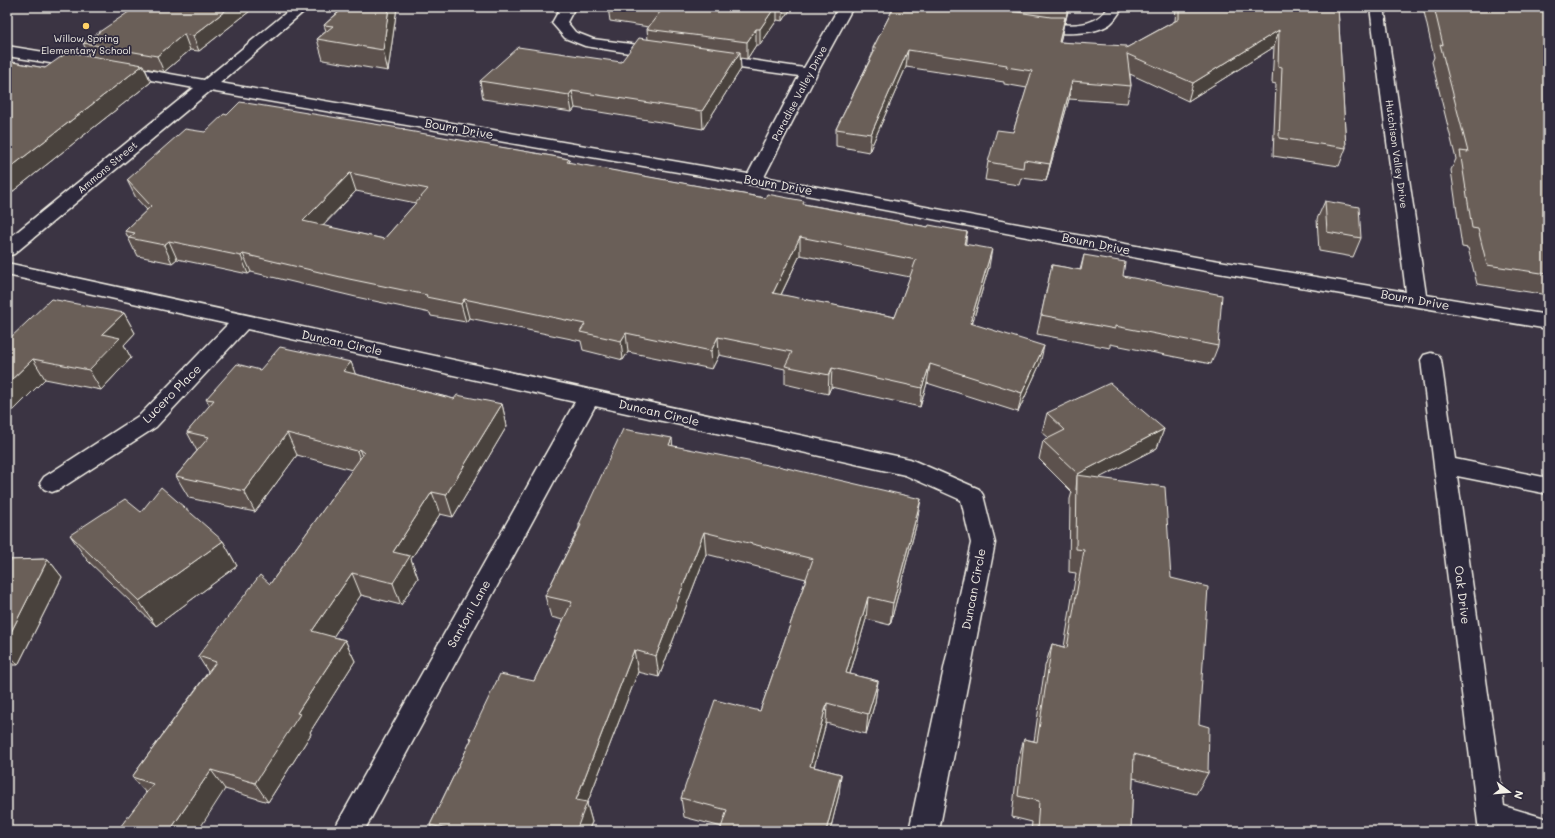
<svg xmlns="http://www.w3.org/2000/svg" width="1555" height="838" viewBox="0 0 1555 838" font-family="Mali,sans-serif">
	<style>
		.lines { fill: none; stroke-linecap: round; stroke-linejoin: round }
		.service-casing { stroke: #f4f1e8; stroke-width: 3 }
		.minor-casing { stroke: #f4f1e8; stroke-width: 3 }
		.service { fill: #2f2a3d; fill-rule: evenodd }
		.minor { fill: #2f2a3d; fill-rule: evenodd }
		.wall { fill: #5b514d; stroke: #f4f1e8; fill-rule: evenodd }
		.shaded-wall { fill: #4a423e; stroke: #f4f1e8 }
		.building { fill: #6a5e59; stroke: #f4f1e8; fill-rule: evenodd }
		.poi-dot { fill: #ffd166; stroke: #2f2a3d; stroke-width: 1.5 }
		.labels { text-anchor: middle; stroke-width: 3.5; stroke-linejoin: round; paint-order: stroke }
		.far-poi-label { font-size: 10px; fill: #f4f1e8; stroke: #2f2a3d }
		.far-street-label { font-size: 10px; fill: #f4f1e8; stroke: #2f2a3d }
		.street-label { font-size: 12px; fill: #f4f1e8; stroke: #2f2a3d }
	</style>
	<rect width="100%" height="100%" fill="#3b3443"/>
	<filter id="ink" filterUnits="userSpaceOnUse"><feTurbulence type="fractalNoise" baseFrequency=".025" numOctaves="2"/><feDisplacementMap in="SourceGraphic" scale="8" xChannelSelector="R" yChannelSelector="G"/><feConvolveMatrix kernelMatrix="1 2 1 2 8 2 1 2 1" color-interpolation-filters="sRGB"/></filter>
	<g filter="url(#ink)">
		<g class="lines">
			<defs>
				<polygon id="service" points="1431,353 1438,355 1441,360 1455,459 1548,478 1548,494 1457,476 1504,806 1548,819 1548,831 1479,831 1421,360 1424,355"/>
				<g id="minor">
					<polygon points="293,7 309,7 220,83 748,174 799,76 711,64 706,62 703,59 706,56 711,54 804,68 839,7 853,7 817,73 764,177 1201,258 1406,292 1370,7 1384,7 1426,295 1548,315 1548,329 1201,270 753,185 210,91 14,254 7,256 7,240 194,88 113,73 111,70 113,67 119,65 204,80"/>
					<polygon points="561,7 575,7 567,22 575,32 593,39 661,48 666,50 669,53 666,56 661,58 585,46 565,38 552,23"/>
					<path d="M1109,7H1123C1119,13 1115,20 1110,24C1092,37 1048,34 1028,29L1026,26L1028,23L1033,22C1050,23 1077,28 1092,21C1099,19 1104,13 1109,7Z"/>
					<polygon points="7,46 87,59 92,61 95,64 92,67 87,69 7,56"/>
					<polygon points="7,263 910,459 979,489 983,495 995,543 939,831 909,831 971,543 961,500 905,475 595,406 364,831 333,831 575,402 247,329 156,427 60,489 52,492 44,489 40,483 44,477 140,415 228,324 7,275"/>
				</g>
			</defs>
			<use href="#service" class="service-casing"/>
			<use href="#minor" class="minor-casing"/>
			<use href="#service" class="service"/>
			<use href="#minor" class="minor"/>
		</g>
		<g class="wall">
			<polygon points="255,7 199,51 190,50 164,72 145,68 151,82 7,196 7,61 45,68 89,56 83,43 158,10"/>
			<polygon points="344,7 397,7 388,71 323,60 317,39 326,31 324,25"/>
			<polygon points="608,7 792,7 783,21 777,20 760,45 756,45 747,59 740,58 741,69 703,129 575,108 572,112 483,99 480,81 621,62 648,40 647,29 649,27 610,21"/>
			<polygon points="894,7 1069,7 1065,23 1064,23 1060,42 1126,48 1175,21 1176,7 1338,7 1346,148 1339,166 1273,156 1276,84 1272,83 1274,47 1188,101 1130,74 1131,86 1127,103 1069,99 1046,181 1021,178 1019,185 985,180 988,162 1013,132 1027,88 1004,84 1004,82 906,67 869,152 836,146 836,129 872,55 873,48"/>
			<polygon points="1423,7 1548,7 1548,295 1477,284 1468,248 1462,247 1451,170 1456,159 1432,62 1434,57"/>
			<path d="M405,131L569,159L570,163L765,198L804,204L928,227L967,232L965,244L989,267L972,324L1040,364L1018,412L927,383L920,407L831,387L828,394L785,384V369L719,355L712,369L628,352L623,360L583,350L581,341L469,318L466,322L431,316L430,313L356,297L251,272L248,274L177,259L172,263L138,256L135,250H134L125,231L147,210L136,198L127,180L205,132ZM356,191L416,203L384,239L323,226ZM800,255L910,277L895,317L781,295Z"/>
			<polygon points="1325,201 1361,238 1353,257 1319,251 1317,219"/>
			<polygon points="1084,255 1123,276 1218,346 1211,364 1110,344 1110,348 1037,334 1052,265 1080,270"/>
			<polygon points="124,313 135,333 124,345 131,358 101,390 45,379 7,417 7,341"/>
			<polygon points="351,362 355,374 454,399 502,404 507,426 453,517 440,514 411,559 418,578 401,605 361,595 333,637 345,640 355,661 310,732 311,734 268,802 225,789 146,793 132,777 208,672 198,656 270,584 352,470 297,455 255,512 189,498 176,476 197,451 187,432 210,406 206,399 260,370"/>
			<polygon points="1047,413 1164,429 1157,448 1098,478 1171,578 1208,773 1196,794 1133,778 1131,831 1031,831 1032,822 1012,817 1018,760 1024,739 1034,741 1045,666 1052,644 1064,647 1076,573 1069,572 1070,499 1072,492 1039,459 1043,441 1049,438 1042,432"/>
			<polygon points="673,446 917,522 890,625 866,619 850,674 878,681 875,702 866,734 826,723 814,767 841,774 839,794 830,831 720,831 722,827 684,817 681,798 760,711 806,579 706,554 659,677 638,672 587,804 592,822 588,831 433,831 430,825 471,740 470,737 534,681 563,620 551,617 545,596 579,528 579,524"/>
			<polygon points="70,535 223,541 237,566 156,626 87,560"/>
			<polygon points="48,559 62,577 18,665 7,665 7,560"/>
		</g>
		<g class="shaded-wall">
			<polygon points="230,7 255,7 199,51 193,36"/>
			<polygon points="389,7 397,7 388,71 383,50"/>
			<polygon points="775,7 777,7 777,20 760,45 760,29"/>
			<polygon points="783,7 792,7 783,21"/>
			<polygon points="1068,7 1069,7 1065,23"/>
			<polygon points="1065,17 1062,34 1056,59 1059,42"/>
			<polygon points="756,29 756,45 747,59 747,42"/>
			<polygon points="1279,30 1274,47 1188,101 1193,83"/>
			<polygon points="184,34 190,50 164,72 157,56"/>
			<polygon points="908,50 906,67 869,152 871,134"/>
			<polygon points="740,52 741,69 703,129 702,111"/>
			<polygon points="143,65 151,82 7,196 7,170"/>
			<polygon points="1072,81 1069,99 1046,181 1050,164"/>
			<polygon points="572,91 575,108 572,112 569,95"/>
			<polygon points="350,173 356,191 309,239 303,221"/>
			<polygon points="967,232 965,250 964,244"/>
			<polygon points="800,237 800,255 773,311 773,293"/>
			<polygon points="169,241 177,259 172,263 164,245"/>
			<polygon points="992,249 989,267 967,341 970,323"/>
			<polygon points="243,254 251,272 248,274 241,256"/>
			<polygon points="464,299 469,318 466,322 461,304"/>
			<polygon points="124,313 135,333 124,345 131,358 101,390 89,370 102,334"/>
			<polygon points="626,333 628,352 623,360 621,341"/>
			<polygon points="718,337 719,355 712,369 711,351"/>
			<polygon points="1044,346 1040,364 1018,412 1022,393"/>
			<polygon points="33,359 45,379 7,417 7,384"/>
			<polygon points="351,362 359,384 343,371"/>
			<polygon points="930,364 927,383 920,407 922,388"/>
			<polygon points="832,368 831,387 828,394 829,375"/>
			<polygon points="502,404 507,426 453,517 446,495"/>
			<polygon points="1164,429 1157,448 1076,490 1077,477 1078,474"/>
			<polygon points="287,433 297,455 255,512 244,491"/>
			<polygon points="672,438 674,460 669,445"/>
			<polygon points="359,449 368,471 365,473 357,451"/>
			<polygon points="432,492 440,514 411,559 418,578 401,605 393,583 393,552"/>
			<polygon points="921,499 917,522 890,625 893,603"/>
			<polygon points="704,532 706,554 659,677 656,656"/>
			<polygon points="223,541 237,566 156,626 139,601"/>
			<polygon points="48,559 62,577 18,665 7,652 7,640"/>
			<polygon points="352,573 361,595 323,652 312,631"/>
			<polygon points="868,597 866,619 844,694 846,673"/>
			<polygon points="345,640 355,661 310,732 311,734 268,802 255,783 297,713"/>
			<polygon points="634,650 638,672 587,804 592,822 588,831 576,831 576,800"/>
			<polygon points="878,681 875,702 866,734 868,714"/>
			<polygon points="827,703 826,723 809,786 810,766"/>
			<polygon points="211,770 225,789 198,831 178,831 173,826"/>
			<polygon points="841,774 839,794 830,831 826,831"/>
		</g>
		<g class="building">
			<polygon points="136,7 141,7 158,10 162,7 230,7 193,36 184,34 157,56 83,43"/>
			<polygon points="345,7 389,7 383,50 317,39 333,26 324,25"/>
			<polygon points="620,7 775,7 760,29 756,29 747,42 647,29 660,12"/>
			<polygon points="894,7 983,7 1051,17 1065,17 1059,42 1126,46 1126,48 1179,19 1179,7 1338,7 1346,148 1279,138 1282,67 1278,66 1279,30 1193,83 1127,54 1131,86 1072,81 1050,164 1024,160 1023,168 988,162 997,130 1013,132 1032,71 1006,67 1007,65 908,50 871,134 836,129 876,48 873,48"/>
			<polygon points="1434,7 1548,7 1548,274 1487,265 1478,229 1472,228 1460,151 1468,152 1440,44 1443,45"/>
			<polygon points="639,38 740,52 702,111 572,91 569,95 480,81 518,47 621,62"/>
			<polygon points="68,52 143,65 7,170 7,61 45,68"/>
			<path d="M240,102L405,129L403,130L569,159L567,162L765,198L767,194L804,201L803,204L928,227L929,225L967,232L964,244L992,249L970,323L1044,346L1022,393L930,364L922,388L832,368L829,375L785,366L792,352L718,337L711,351L626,333L621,341L580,332L585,324L464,299L461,304L426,297L427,295L349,279L243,254L241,256L169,241L164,245L129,238L135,233L125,231L151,206L127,180L185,129L205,132L224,114L227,115ZM350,173L428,189L384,239L303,221ZM800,237L916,260L895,317L773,293Z"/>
			<polygon points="1325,201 1359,207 1361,238 1327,232"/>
			<polygon points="1084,255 1125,262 1123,276 1222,295 1218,346 1115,326 1115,329 1041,315 1052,265 1081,270"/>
			<polygon points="51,299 124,313 102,334 120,338 89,370 33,359 7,384 7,341"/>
			<polygon points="280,347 351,362 343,371 454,399 457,395 502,404 446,495 432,492 393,552 410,556 393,583 352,573 312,631 345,640 297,713 300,714 255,783 211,770 173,826 189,831 117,831 153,784 132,777 216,662 198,656 260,575 270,584 364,453 359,449 357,451 287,433 244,491 176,476 209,437 187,432 214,400 206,399 237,364 260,370"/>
			<polygon points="1110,383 1164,429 1078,474 1043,441 1065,430 1047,413"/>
			<polygon points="623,429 672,438 669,445 777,467 778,466 921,499 893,603 868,597 846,673 878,681 868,714 827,703 810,766 841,774 826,831 812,831 810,830 809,831 720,831 727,810 681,798 715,700 760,711 813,559 704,532 656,656 634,650 576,800 587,802 576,831 456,831 430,825 472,738 470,737 500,674 534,681 572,602 545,596 581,525 579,524"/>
			<polygon points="1077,475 1165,487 1171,578 1208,587 1199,724 1209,727 1208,773 1134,754 1131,831 1037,831 1039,801 1018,796 1024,739 1037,742 1052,644 1067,648 1084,550 1076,549"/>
			<polygon points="161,487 223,541 139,601 70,535 125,499 141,512"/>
			<polygon points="48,559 7,640 7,560"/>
		</g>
	</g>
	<circle class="poi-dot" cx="86" cy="26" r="4"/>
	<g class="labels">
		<g class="far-poi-label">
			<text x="86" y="42">Willow Spring<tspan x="86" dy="12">Elementary School</tspan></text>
		</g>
		<g class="far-street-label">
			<text transform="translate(799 93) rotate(-62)" y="4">Paradise Valley Drive</text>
			<text transform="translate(1397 154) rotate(82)" y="4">Hutchison Valley Drive</text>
			<text transform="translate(107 167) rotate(-40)" y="4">Ammons Street</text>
		</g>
		<g class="street-label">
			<text transform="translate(459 129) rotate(10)" y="4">Bourn Drive</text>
			<text transform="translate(778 185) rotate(10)" y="4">Bourn Drive</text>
			<text transform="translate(1096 244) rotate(11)" y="4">Bourn Drive</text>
			<text transform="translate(1415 300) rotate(10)" y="4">Bourn Drive</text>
			<text transform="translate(342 343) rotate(12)" y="4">Duncan Circle</text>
			<text transform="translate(172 394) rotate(-45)" y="4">Lucero Place</text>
			<text transform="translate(659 413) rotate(13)" y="4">Duncan Circle</text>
			<text transform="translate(974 589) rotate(-79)" y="4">Duncan Circle</text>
			<text transform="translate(1462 595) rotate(83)" y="4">Oak Drive</text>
			<text transform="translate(469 614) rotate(-61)" y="4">Santoni Lane</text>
		</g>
	</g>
	<rect width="1555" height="838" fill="none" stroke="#2f2a3d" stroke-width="24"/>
	<rect x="12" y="12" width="1531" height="814" fill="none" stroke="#f4f1e8" stroke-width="1.5" filter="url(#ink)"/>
	<g transform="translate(1509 792) rotate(106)" stroke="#2f2a3d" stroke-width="3" paint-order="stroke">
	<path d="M0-3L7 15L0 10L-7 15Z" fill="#f4f1e8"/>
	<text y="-6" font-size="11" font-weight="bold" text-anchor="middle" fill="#f4f1e8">N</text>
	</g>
</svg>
